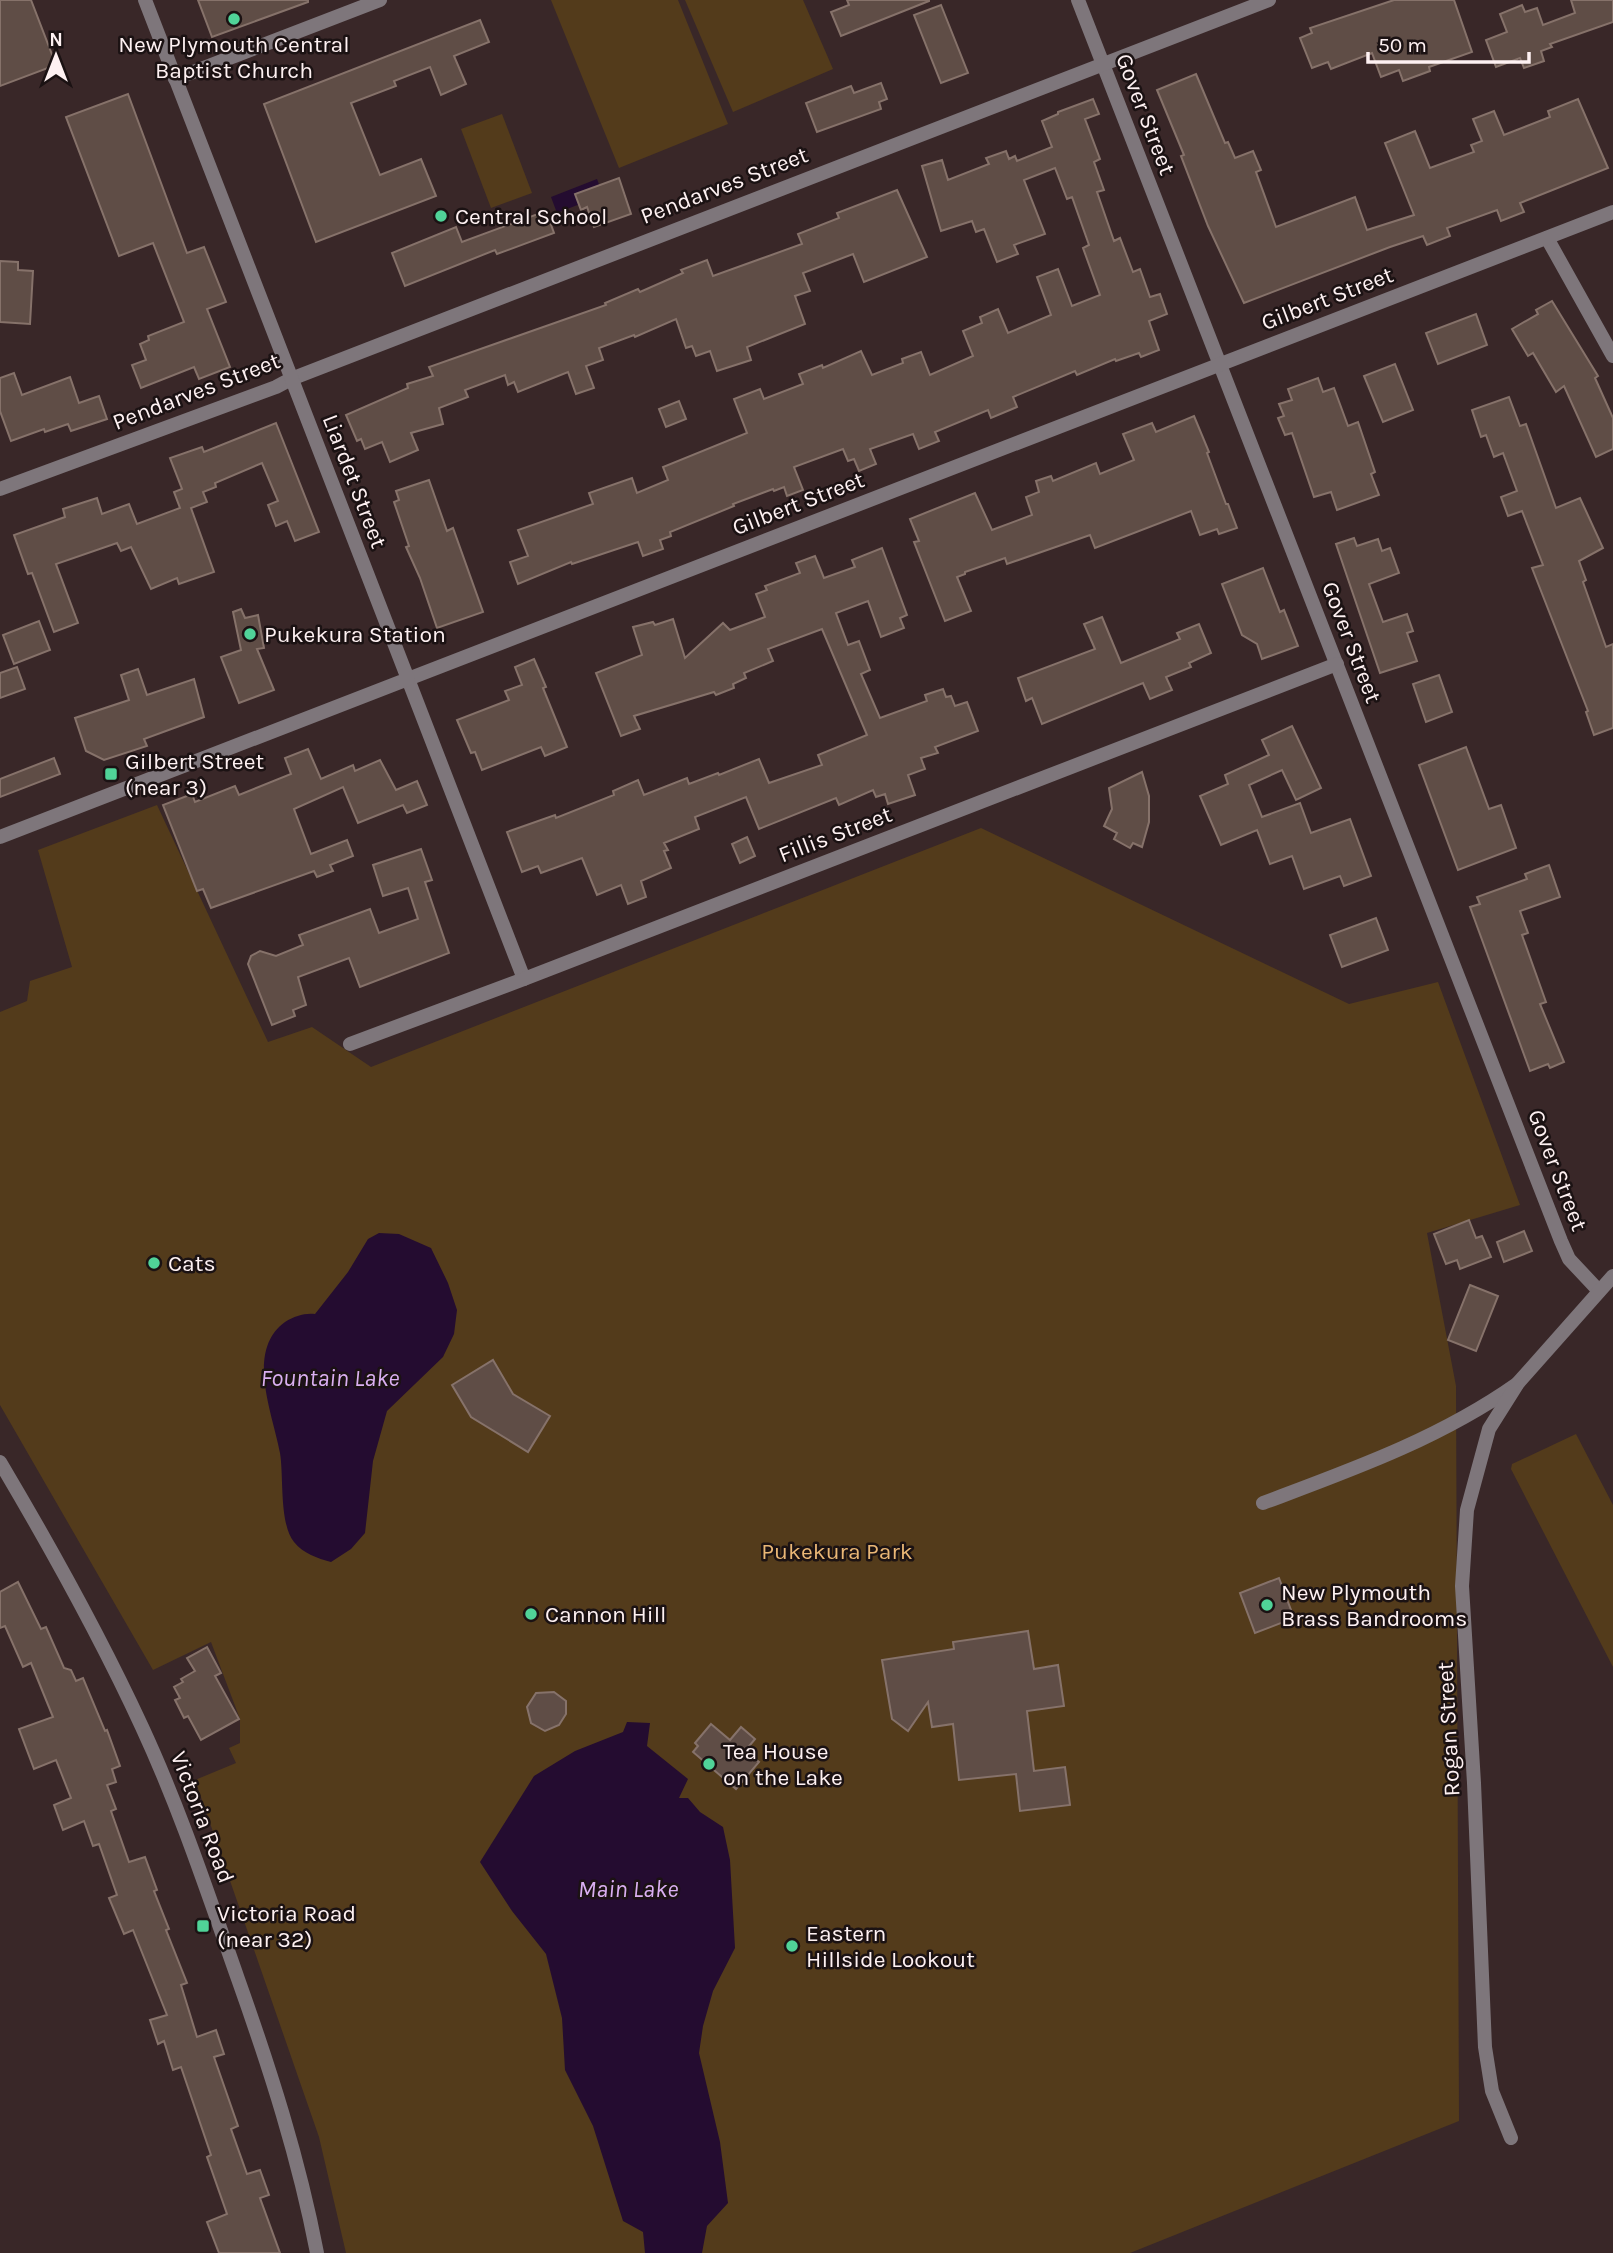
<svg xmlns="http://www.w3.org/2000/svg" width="1613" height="2253" viewBox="0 0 1613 2253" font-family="Karla,sans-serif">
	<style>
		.green { fill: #533b1b }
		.water { fill: #240c30 }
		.building { fill: #5f4d46; stroke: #86726a; stroke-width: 2 }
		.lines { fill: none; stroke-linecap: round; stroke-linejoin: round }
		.minor { stroke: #7e767b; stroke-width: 14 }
		.tertiary { stroke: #7e767b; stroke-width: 14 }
		.poi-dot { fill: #50d398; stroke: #1b1213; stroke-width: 2.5 }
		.labels { text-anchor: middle; stroke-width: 5; stroke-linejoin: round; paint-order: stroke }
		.poi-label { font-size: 23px; fill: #fef1f2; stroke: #1b1213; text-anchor: start }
		.street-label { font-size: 23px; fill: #fef1f2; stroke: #1b1213 }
		.park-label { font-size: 23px; fill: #eab776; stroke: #1b1213 }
		.water-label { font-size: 24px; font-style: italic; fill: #daaff1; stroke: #1b1213 }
	</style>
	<rect width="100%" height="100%" fill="#392728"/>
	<g class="green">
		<polygon points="551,0 678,0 728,124 619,168"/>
		<polygon points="685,0 803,0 833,69 733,112"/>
		<polygon points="502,114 532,193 491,208 461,129"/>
		<polygon points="157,805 268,1042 312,1027 371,1067 981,828 1349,1004 1438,982 1520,1205 1427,1233 1456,1386 1459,2121 1130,2253 346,2253 319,2137 195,1780 236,1763 229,1748 240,1743 240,1719 211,1642 153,1670 0,1405 0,1012 27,1001 30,981 72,967 38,850"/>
		<polygon points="1576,1434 1613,1505 1613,1667 1511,1469 1512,1464"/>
	</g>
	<g class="water">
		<polygon points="597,179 603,195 557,213 551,197"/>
		<path d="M379,1233L399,1234L431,1248L448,1283L457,1310L454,1334L443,1357L387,1411L373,1461L365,1533L351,1549L331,1562C317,1558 304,1554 294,1542C279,1523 284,1478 280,1453C273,1414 245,1351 285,1322C295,1316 304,1313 315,1314L348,1272L368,1239Z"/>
		<polygon points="627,1722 650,1723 647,1746 688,1779 679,1798 688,1798 700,1812 723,1827 730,1860 735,1948 713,1991 703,2026 699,2053 720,2142 728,2203 707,2226 702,2253 645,2253 643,2232 623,2221 593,2126 565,2070 562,2018 546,1954 512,1911 480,1862 534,1776 575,1751 623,1732"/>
	</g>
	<g class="building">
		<polygon points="0,0 31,0 56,65 0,86"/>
		<polygon points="198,0 308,0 308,2 212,37"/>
		<polygon points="847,0 929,0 929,1 841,36 831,12 849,5"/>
		<polygon points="1394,0 1454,0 1472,52 1429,67 1430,71 1403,81 1399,70 1381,77 1372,53 1331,69 1328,62 1312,68 1300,38 1312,33 1310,28"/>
		<polygon points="1571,0 1613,0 1613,22 1550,44 1552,47 1541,51 1544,61 1524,68 1520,58 1496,67 1486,40 1507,32 1500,14 1522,5 1525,12 1537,8 1543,25 1575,13"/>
		<polygon points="941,5 968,73 941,83 914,15"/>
		<polygon points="480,20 489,42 454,56 466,84 441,95 430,67 394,81 396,86 351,103 380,175 421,159 436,196 316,242 264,104"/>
		<polygon points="1196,74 1225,143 1228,142 1235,158 1253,151 1261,170 1256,172 1276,227 1355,197 1367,230 1414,215 1385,143 1415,131 1430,168 1474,152 1471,145 1482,141 1473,119 1494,111 1504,135 1550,117 1548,111 1578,99 1608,168 1520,203 1524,212 1501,221 1497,210 1447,228 1450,236 1427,245 1423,236 1390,247 1244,303 1208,226 1181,156 1184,155 1157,90"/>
		<polygon points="881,83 887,99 879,102 881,109 817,132 806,103 851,86 854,93"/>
		<polygon points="128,94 187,253 204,247 226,302 207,309 230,367 199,379 194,367 141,388 132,365 146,360 140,344 149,340 148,336 184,322 153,243 119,256 66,117"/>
		<polygon points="1093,99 1099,114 1085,119 1100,159 1094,162 1104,190 1097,192 1114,241 1120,238 1133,272 1140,269 1150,297 1160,294 1167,314 1149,321 1159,350 1141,357 1139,353 1116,361 1115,359 1077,375 1075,371 1013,397 1017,407 991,418 988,410 935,432 939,441 919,449 913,434 870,449 876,464 859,471 854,459 848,461 843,449 794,467 803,490 787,496 784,487 774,491 773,489 733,504 734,506 670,532 671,536 660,540 663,549 643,556 638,542 572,564 571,562 518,584 510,562 528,556 518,530 593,504 589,493 632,478 637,493 668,480 663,467 747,433 734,399 760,389 764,399 803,384 799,374 822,365 823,368 861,351 872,375 903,363 902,359 921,352 930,375 973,356 963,331 982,323 980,317 998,309 1008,333 1051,315 1037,277 1058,269 1072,306 1100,295 1083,248 1089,245 1072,197 1067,199 1055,168 1024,180 1045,234 1014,245 1018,254 997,262 984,229 976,232 972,221 941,231 922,166 942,160 948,180 989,164 986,158 1006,151 1009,159 1015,156 1017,161 1052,147 1042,121 1058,114 1058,112"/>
		<polygon points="619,178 631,214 594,227 587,207 581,210 575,194"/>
		<polygon points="897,190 927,257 864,282 853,254 803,273 810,291 795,296 805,324 747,347 751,360 717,371 710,351 696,356 692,346 686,348 676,319 635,337 634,335 599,348 603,360 586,366 594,388 576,394 568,372 518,392 514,382 508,385 505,375 465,390 468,397 439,408 443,424 411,433 418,450 390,462 382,442 365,449 361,439 357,441 346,415 408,388 407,384 433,376 429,367 606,305 605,303 638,289 640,292 683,273 681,270 707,260 713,276 802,244 798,234 839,218 837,213"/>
		<polygon points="546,211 554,233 497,254 495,250 405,286 392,253 456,227 462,242"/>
		<polygon points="0,261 18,262 18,270 33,271 30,324 0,322"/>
		<polygon points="1552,301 1598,376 1595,378 1613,418 1613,449 1596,457 1564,386 1556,392 1533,353 1528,356 1512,329 1538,314 1536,310"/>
		<polygon points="1476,314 1487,345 1438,364 1426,333"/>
		<polygon points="1395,364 1413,410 1383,422 1364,376"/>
		<polygon points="14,373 22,395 70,377 79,403 99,396 107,419 71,431 68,424 45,432 44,429 11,441 0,411 0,378"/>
		<polygon points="1318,378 1323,392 1334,388 1348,426 1358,422 1375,472 1371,474 1379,495 1337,510 1331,492 1314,497 1292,433 1285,435 1278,418 1284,416 1279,404 1292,400 1288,389"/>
		<polygon points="1509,397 1520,426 1526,424 1556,508 1580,498 1603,548 1579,561 1586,580 1583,582 1606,647 1613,644 1613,728 1594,735 1586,712 1588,711 1532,568 1543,565 1522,511 1508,516 1501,497 1517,491 1503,453 1494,457 1486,435 1481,437 1472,410"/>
		<polygon points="679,401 686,419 666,427 659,409"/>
		<polygon points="1194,416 1209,452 1207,453 1226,504 1228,504 1237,528 1219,534 1217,529 1200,535 1191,511 1095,548 1090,535 1007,564 1005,558 965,572 965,574 957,577 971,611 945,621 914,542 919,541 910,519 975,493 992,530 1032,515 1026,497 1039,492 1036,481 1051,476 1053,481 1096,463 1100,474 1134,460 1123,434 1152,423 1156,432"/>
		<polygon points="276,423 319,532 295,541 287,521 276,526 268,505 278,501 262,463 215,483 216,487 203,492 207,502 191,508 214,572 179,584 177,578 151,589 131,547 121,551 117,543 56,564 78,623 54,632 32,573 28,574 14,535 65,517 63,509 97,498 102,514 129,504 137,524 180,508 174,492 182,489 170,458 202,447 204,452"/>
		<polygon points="429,480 447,531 453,528 483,612 437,628 420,578 406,547 409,546 394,502 399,500 396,491"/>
		<polygon points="1354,538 1357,546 1378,539 1382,551 1390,548 1399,573 1369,584 1383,622 1407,614 1413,631 1407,633 1417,661 1380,673 1336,544"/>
		<polygon points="882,548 907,615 900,618 904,628 881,637 868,601 836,613 848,645 859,641 870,670 861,674 880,718 927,701 925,695 943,689 946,697 951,696 955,706 967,702 978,731 935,747 938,753 921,758 925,769 908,775 915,795 888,804 885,794 876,797 873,790 839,805 836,798 759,829 746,797 695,817 699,829 664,843 668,850 664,851 671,868 641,881 646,897 628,904 621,885 597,895 582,858 541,873 538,866 522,872 507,832 555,815 556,818 614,795 613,791 638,780 644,795 687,778 689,784 718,773 719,775 759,759 769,783 822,765 818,755 867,735 822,629 768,649 773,661 744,673 746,678 733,684 734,688 716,695 714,692 634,716 640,729 621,736 596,673 642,655 633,627 653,622 655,625 673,619 685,658 723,623 730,630 765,617 756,594 767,590 765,586 800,573 796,563 815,556 824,578 855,567 852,560"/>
		<polygon points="1263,568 1280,612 1284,610 1298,646 1262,659 1257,644 1242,635 1222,584"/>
		<polygon points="241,609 245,618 258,615 264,648 257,649 274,690 239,703 221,657 241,650 233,612"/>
		<polygon points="1102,617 1121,663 1180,639 1177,633 1199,624 1211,653 1189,663 1191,667 1166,677 1172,690 1150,699 1143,683 1042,724 1032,698 1026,701 1018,678 1095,649 1084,624"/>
		<polygon points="39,621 50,650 14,664 3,635"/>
		<polygon points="534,659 546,687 543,688 567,747 545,756 541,747 482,770 475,752 471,753 457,720 509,700 505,691 522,685 515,667"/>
		<polygon points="17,667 25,689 0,698 0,673"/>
		<polygon points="138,669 147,695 194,679 204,717 144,739 147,746 104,760 86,751 75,718 129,700 121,675"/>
		<polygon points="1439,675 1452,712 1426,722 1413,684"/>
		<polygon points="1292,726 1321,788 1296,800 1282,770 1249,785 1262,817 1300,803 1311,833 1350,819 1371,876 1344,886 1340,876 1304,889 1292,856 1270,864 1257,830 1221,845 1200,796 1228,784 1225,775 1269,755 1262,740"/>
		<polygon points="1466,747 1489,809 1501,805 1516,848 1458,870 1419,765"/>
		<polygon points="308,749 321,779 353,765 355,771 380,760 396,790 417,781 427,805 407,813 403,805 358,823 343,787 294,809 311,854 347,840 353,856 330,865 333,871 317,877 314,871 211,908 203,889 197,891 163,805 192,794 195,802 235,786 239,795 291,774 285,758"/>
		<polygon points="54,758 60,774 0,797 0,779"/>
		<polygon points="1142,772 1149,796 1149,822 1142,847 1133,843 1130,848 1114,839 1117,833 1104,826 1112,809 1109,788"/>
		<polygon points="747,837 755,856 740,863 732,844"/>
		<polygon points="421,849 432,880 425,882 449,953 360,987 349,958 298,977 306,1005 293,1010 295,1016 272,1025 248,964 251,956 260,951 276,956 303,945 299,935 370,909 379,933 418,919 408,888 383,896 373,865"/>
		<polygon points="1549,865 1560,897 1520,911 1528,933 1522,935 1546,1002 1540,1004 1564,1062 1550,1068 1548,1064 1530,1071 1470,907 1480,904 1477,897 1527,879 1525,874"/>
		<polygon points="1376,918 1388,950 1342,967 1330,935"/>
		<polygon points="1469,1220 1476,1238 1482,1236 1491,1257 1460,1269 1457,1260 1446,1264 1434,1234"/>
		<polygon points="1524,1231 1532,1251 1504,1262 1497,1242"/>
		<polygon points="1470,1285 1498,1296 1476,1351 1448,1340"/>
		<polygon points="493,1360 513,1394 550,1416 528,1452 471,1417 452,1385"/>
		<polygon points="1279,1578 1294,1618 1255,1633 1240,1593"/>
		<polygon points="18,1582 41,1629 46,1627 64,1668 71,1670 76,1681 83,1678 105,1731 107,1730 120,1766 112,1769 116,1782 107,1785 116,1809 111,1811 129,1862 145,1857 157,1890 154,1891 169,1929 166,1930 187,1983 181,1985 197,2037 216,2030 224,2054 214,2057 238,2126 231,2129 247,2174 260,2170 269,2195 260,2198 280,2253 219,2253 207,2222 227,2214 207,2157 211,2155 181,2067 173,2070 164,2041 158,2044 150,2020 167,2015 133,1930 124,1934 109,1898 117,1895 99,1844 93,1846 84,1821 63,1830 54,1805 71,1798 56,1760 34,1769 19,1729 53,1717 31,1663 23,1667 5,1626 0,1628 0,1592"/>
		<polygon points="1028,1631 1034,1669 1058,1665 1064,1706 1027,1711 1034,1771 1065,1767 1070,1805 1020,1811 1016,1774 959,1780 953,1724 932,1727 928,1702 908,1731 892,1719 882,1660 954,1649 953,1642"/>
		<polygon points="207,1647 221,1673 215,1676 239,1719 201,1740 188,1716 184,1718 175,1700 180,1698 174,1687 183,1682 181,1679 195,1671 187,1658"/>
		<polygon points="554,1692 566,1701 566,1714 559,1725 545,1731 531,1723 527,1707 536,1693"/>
		<polygon points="711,1724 730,1740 741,1727 755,1739 745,1751 759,1762 736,1789 693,1752 698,1746 695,1743"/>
	</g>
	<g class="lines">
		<g class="minor">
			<polyline points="1078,0 1561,1241 1569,1259 1599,1291"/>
			<polyline points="175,79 380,0"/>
			<polyline points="1547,238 1613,356"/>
			<polyline points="291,379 1269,0"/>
			<polyline points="524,979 408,679 1613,212"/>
			<polyline points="350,1044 524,979 1337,664"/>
			<path d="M1263,1503C1351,1470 1439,1439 1517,1384"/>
		</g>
		<g class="tertiary">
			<polyline points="0,489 276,387 291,379"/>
			<polyline points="0,837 408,679 145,0"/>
			<path d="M0,1462C51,1548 100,1636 142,1727C180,1809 208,1894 238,1979C270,2069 299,2159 317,2253"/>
			<polyline points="1511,2138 1492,2091 1485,2047 1474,1783 1462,1586 1467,1510 1489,1429 1518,1383 1613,1276"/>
		</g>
	</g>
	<g class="poi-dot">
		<circle cx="234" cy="19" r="7"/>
		<circle cx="441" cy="216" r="7"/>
		<circle cx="250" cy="634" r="7"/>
		<rect x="104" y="767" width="14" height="14" rx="3.5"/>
		<circle cx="154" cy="1263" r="7"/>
		<circle cx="1267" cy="1605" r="7"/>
		<circle cx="531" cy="1614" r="7"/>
		<circle cx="709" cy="1764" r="7"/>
		<rect x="196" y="1919" width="14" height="14" rx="3.5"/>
		<circle cx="792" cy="1946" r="7"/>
	</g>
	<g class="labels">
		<g class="poi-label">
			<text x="234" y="52" text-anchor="middle">New Plymouth Central<tspan x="234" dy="26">Baptist Church</tspan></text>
			<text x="455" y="224">Central School</text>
			<text x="264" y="642">Pukekura Station</text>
			<text x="125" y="769">Gilbert Street<tspan x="125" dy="26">(near 3)</tspan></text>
			<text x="168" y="1271">Cats</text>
			<text x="1281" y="1600">New Plymouth<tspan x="1281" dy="26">Brass Bandrooms</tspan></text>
			<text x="545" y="1622">Cannon Hill</text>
			<text x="723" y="1759">Tea House<tspan x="723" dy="26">on the Lake</tspan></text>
			<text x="217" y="1921">Victoria Road<tspan x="217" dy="26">(near 32)</tspan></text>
			<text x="806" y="1941">Eastern<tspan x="806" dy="26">Hillside Lookout</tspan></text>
		</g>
		<g class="street-label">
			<text transform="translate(1146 114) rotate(69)" y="8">Gover Street</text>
			<text transform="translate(724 185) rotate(-21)" y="8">Pendarves Street</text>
			<text transform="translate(1327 298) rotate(-21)" y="8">Gilbert Street</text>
			<text transform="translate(196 391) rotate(-21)" y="8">Pendarves Street</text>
			<text transform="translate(355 481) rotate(69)" y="8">Liardet Street</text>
			<text transform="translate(798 503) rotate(-21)" y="8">Gilbert Street</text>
			<text transform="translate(1352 642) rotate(69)" y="8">Gover Street</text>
			<text transform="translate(835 834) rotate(-21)" y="8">Fillis Street</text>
			<text transform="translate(1558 1170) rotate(69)" y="8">Gover Street</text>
			<text transform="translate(1448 1729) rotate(-93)" y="8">Rogan Street</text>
			<text transform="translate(203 1817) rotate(69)" y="8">Victoria Road</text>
		</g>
		<g class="park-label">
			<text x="837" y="1559">Pukekura Park</text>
		</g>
		<g class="water-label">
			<text x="330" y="1386">Fountain Lake</text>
			<text x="628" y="1897">Main Lake</text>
		</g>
	</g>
	<g transform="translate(56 56)" stroke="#1b1213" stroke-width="5" paint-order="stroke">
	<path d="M0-5L12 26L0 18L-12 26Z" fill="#fef1f2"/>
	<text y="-10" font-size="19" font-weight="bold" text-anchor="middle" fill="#fef1f2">N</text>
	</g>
	<path d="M1368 52v10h161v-10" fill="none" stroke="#fef1f2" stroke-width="3.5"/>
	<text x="1378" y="52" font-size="21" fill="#fef1f2" stroke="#1b1213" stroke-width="5" paint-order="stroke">50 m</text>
</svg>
